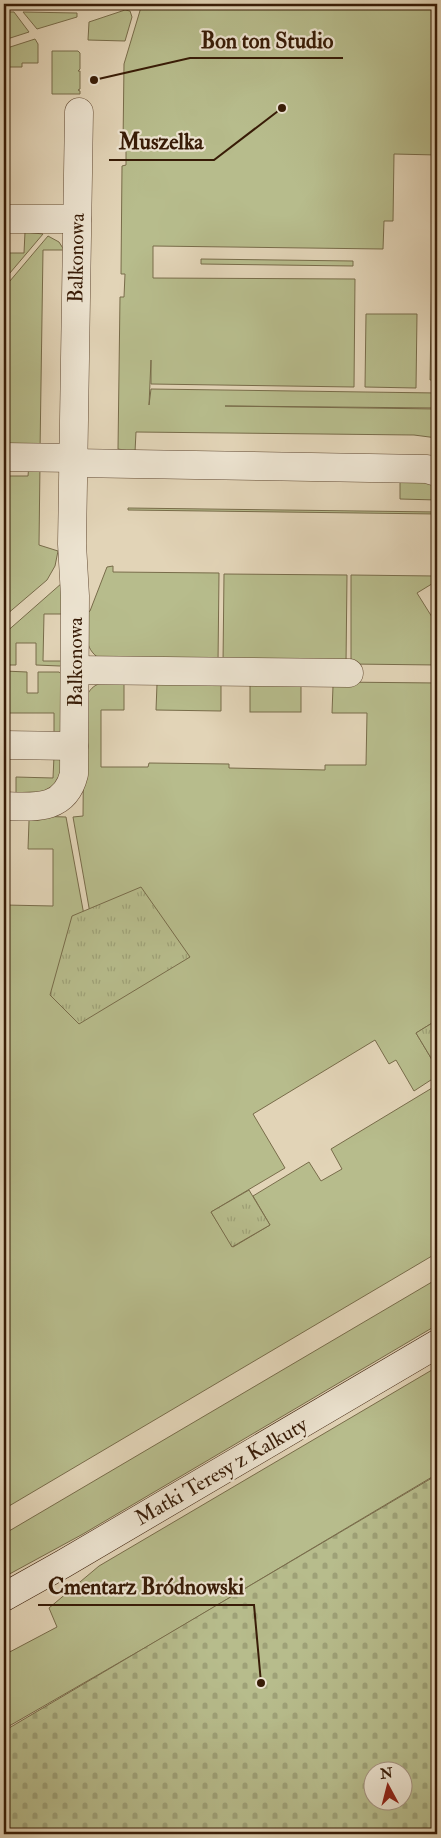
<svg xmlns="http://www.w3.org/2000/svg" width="441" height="1838" viewBox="0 0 441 1838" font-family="'IM FELL Double Pica',serif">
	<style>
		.green { fill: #b7bc8c; stroke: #786c4a }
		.cemetery { fill: url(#cemetery-stones); stroke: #786c4a; fill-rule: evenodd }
		.park { fill: url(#park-tufts); stroke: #786c4a }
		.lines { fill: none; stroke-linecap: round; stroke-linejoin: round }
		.street-casing { stroke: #624a33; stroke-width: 29 }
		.secondary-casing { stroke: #381c07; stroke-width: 29 }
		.street { stroke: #ece3d0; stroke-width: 28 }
		.secondary { stroke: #ece3d0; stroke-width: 28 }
		.labels { text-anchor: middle; stroke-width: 4.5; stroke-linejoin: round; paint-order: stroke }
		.street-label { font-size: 21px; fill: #381c07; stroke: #ece3d0 }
		.leader { fill: none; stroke: #381c07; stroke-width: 2 }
		.callout-dot { fill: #381c07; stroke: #ece3d0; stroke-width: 2 }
		.callout-label { font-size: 22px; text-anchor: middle; font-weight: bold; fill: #381c07; stroke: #ece3d0; stroke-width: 4.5; stroke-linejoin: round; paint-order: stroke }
	</style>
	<defs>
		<pattern id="cemetery-stones" width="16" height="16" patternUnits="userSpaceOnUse" patternTransform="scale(1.25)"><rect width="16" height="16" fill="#b7bc8c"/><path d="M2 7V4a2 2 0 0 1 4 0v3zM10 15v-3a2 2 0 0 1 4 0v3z" fill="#9ea177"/></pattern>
		<pattern id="park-tufts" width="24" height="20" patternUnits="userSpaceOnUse" patternTransform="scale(1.25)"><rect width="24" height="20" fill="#b7bc8c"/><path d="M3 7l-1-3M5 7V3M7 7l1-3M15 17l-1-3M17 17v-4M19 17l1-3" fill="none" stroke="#9ea177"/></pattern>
	</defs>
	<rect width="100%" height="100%" fill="#e2d4b7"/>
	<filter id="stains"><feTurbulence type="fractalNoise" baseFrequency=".004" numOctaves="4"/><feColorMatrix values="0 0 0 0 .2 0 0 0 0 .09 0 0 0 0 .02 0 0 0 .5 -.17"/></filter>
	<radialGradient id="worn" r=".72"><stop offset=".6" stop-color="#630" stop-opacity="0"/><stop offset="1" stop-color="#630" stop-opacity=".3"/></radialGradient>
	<g class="green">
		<polygon points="142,4 437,8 437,155 394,154 393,221 384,221 383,249 153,246 153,278 355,279 354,387 151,384 151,360 149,405 151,389 437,393 437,408 225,406 437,409 437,438 414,435 136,432 135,452 118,449 120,297 124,297 125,274 121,274 122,166 126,165 126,144 123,144 124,64"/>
		<polygon points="125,10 130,11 132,17 125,41 88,40 89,22"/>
		<polygon points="4,12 14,12 29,32 4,40"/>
		<polygon points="23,12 77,13 77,17 37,29"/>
		<polygon points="35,39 38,44 38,63 22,63 22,67 4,67 4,49"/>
		<polygon points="52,51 78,51 80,53 80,69 78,71 80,71 80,89 78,90 80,91 80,94 52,94"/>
		<polygon points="25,232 43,234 4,280 4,253 24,253"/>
		<polygon points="48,236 59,242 64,250 43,250 40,451 4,450 4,288"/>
		<polygon points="201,259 353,261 353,266 201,264"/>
		<polygon points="432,260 437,261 437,380 430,380"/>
		<polygon points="366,314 417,314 416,388 365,387"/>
		<polygon points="4,464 9,464 9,476 28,476 29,464 40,464 39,545 58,551 55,566 47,580 6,615 4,605"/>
		<polygon points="400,479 424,482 437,486 437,500 400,499"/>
		<polygon points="128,508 437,512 437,514 128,510"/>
		<path d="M113,566V572L219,573L218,663L99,658C84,649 86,631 85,614L90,611L107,567Z"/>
		<polygon points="224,574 347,575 346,664 223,663"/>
		<polygon points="351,575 435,576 435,582 417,593 437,625 437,665 351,664"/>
		<polygon points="62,583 65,614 44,614 43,661 65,661 60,666 36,665 36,643 16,643 16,665 4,665 4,634"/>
		<polygon points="4,671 27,672 27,693 38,693 38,672 59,672 65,677 64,731 54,736 54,713 4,713"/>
		<path d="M119,679L124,684V710H101V767H148L149,763L229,764V768L325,770V765H366L367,713H332L333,686L337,682L437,683V1020L416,1033L434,1063L437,1061V1076L414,1091L396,1060L389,1064L375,1040L253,1114L285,1168L211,1212L233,1247L270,1225L253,1196L309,1162L321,1181L342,1169L331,1149L437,1085V1253L4,1509V900L5,905L53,906V849H28L29,821L33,816L66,817L88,937L94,936L73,817L83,816L84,705C89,683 99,683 119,679Z"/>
		<polygon points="157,684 221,685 221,711 156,710"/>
		<rect x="250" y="685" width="51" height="27"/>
		<polygon points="54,756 64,761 57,790 16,797 16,777 53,778"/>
		<polygon points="437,1279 437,1325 83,1534 4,1577 4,1534"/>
		<polygon points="437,1367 437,1474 167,1635 4,1729 4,1655 57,1627 49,1608 99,1566"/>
	</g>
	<path class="cemetery" d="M437,1475V1834H4V1731ZM374,1770H404V1800H374Z"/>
	<g class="park">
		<polygon points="141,887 190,957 79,1024 50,995 72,916"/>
		<polygon points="437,1020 437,1061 434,1063 416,1033"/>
		<polygon points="249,1190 270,1225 232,1247 211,1212"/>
	</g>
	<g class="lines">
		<defs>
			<g id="street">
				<polyline points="4,219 77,219"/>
				<polyline points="4,457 73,458"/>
				<polyline points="73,463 427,469 437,472"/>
				<polyline points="75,670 349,673"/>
				<polyline points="4,745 74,746"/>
				<path d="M4,806C34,807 65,811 74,774L75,596L72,544L79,112"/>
			</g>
			<polyline id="secondary" points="4,1597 63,1564 437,1344"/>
		</defs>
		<use href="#street" class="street-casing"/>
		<use href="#secondary" class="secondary-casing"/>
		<use href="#street" class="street"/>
		<use href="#secondary" class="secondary"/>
	</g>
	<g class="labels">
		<g class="street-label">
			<text transform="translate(76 258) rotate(-89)" y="7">Balkonowa</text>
			<text transform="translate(75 662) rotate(-90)" y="7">Balkonowa</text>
			<text transform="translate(221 1471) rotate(-30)" y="7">Matki Teresy z Kalkuty</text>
		</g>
	</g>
	<path class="leader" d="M94 80L190 58H343M282 108L214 160H109M261 1683L254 1605H38"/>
	<g class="callout-dot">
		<circle cx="94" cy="80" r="5"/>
		<circle cx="282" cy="108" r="5"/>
		<circle cx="261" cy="1683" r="5"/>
	</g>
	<g class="callout-label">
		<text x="267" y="48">Bon ton Studio</text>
		<text x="161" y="149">Muszelka</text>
		<text x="146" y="1594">Cmentarz Bródnowski</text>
	</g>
	<rect width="441" height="1838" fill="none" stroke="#e2d4b7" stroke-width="20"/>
	<rect x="5" y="5" width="431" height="1828" fill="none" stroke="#381c07" stroke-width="2.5"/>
	<rect x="10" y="10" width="421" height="1818" fill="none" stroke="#381c07"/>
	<g transform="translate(388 1786) rotate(353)"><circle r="24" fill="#ece3d0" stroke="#a49380"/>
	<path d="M0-4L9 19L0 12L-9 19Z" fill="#8f2418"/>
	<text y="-8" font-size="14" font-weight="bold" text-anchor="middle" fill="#381c07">N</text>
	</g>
	<rect width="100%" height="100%" filter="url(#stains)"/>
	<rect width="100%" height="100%" fill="url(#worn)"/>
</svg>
